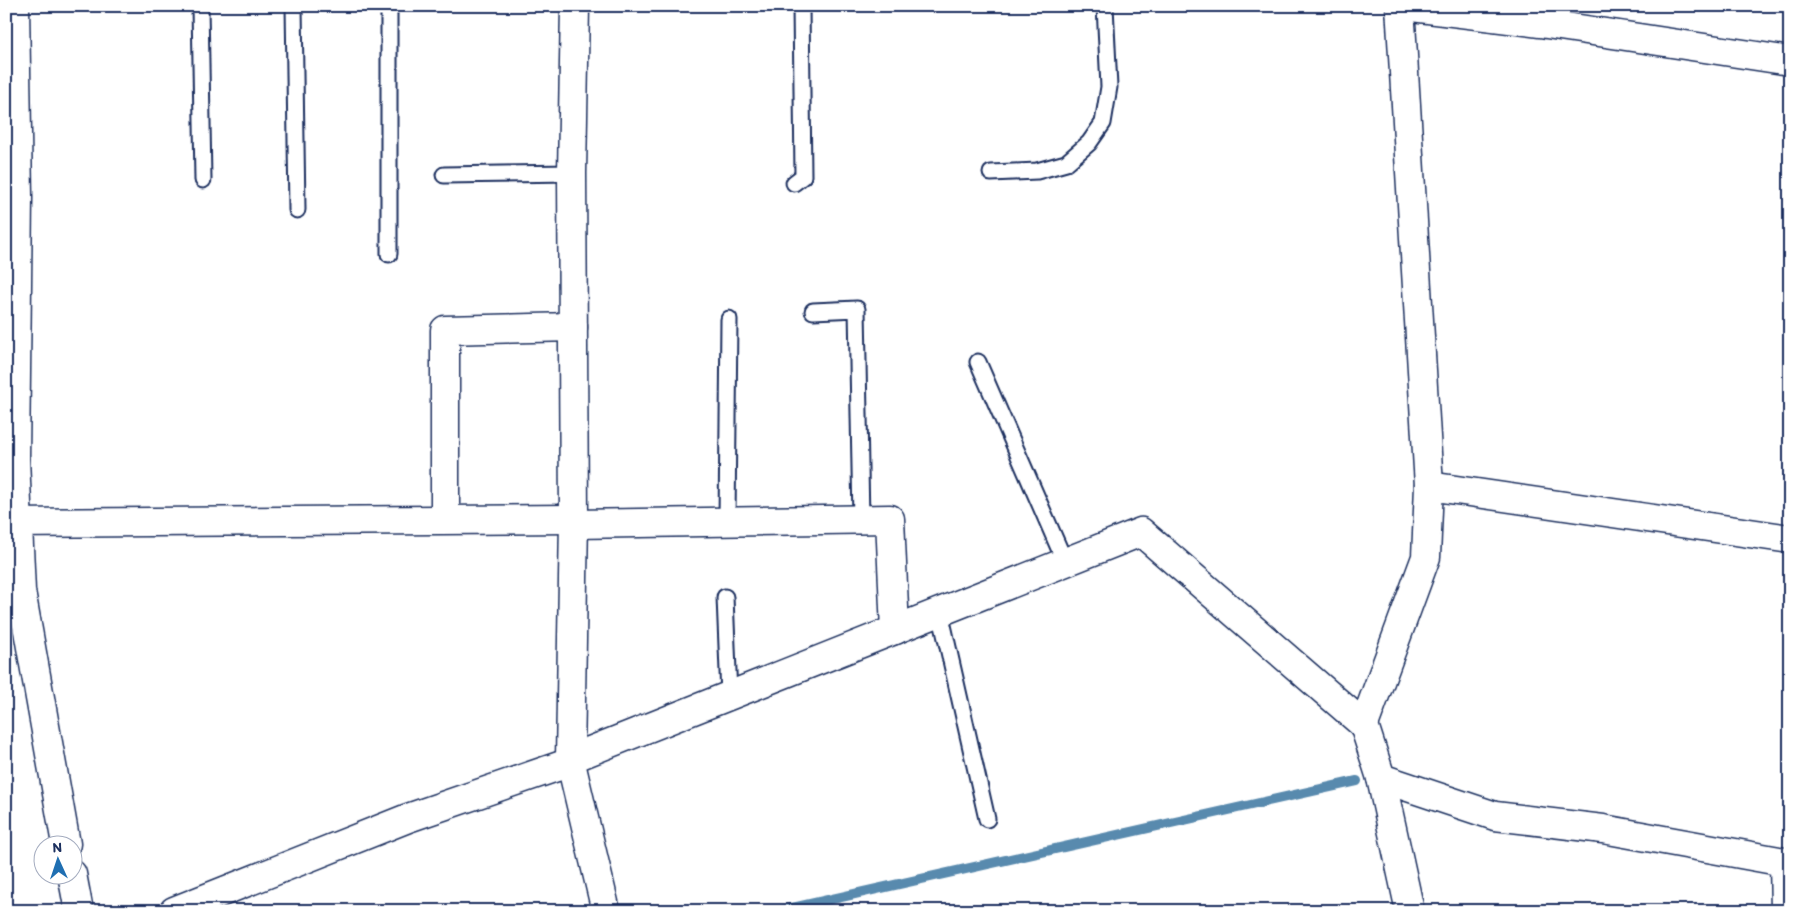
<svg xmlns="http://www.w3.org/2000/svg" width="1796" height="917" viewBox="0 0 1796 917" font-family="Itim,sans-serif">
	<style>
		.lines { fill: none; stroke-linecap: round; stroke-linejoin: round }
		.stream { stroke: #598aae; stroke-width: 10 }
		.service-casing { stroke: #1b2f5e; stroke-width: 19 }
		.minor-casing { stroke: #1b2f5e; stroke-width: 31 }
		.service { stroke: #fff; stroke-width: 15 }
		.minor { stroke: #fff; stroke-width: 28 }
	</style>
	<rect width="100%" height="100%" fill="#fff"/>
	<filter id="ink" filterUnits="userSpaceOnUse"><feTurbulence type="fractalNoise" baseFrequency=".02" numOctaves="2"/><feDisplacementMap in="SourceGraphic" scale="10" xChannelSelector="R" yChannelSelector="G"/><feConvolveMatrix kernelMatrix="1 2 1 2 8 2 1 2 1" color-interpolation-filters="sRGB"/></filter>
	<g filter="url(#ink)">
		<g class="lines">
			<polyline class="stream" points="779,911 1357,781"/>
			<defs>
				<g id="service">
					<polyline points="200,6 203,180"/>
					<polyline points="294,6 297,210"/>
					<polyline points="389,6 389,254"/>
					<polyline points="991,173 1037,171 1066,163 1089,143 1103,123 1109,87 1105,6"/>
					<polyline points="444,175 572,173"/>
					<polyline points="794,183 803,176 801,6"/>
					<polyline points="813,311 857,309 861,520"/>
					<polyline points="978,362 1065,562"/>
					<polyline points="727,521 729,319"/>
					<polyline points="725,597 729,696"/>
					<polyline points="940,612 987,819"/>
				</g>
				<g id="minor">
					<polyline points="15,6 18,197 15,459 21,591 66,844"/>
					<polyline points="575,6 572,173 574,519 570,759 606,911"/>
					<polyline points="1400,6 1429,486 1426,557 1364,725 1381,778 1495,816 1603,829 1790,863"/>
					<polyline points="1404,6 1540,23 1790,61"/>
					<polyline points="1429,486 1790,539"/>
					<polyline points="445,519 445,330 573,327"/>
					<polyline points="6,523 574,519"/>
					<polyline points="574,524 890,519 895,630"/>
					<polyline points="570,759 1141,532 1364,725"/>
					<polyline points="1381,778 1410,911"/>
					<polyline points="1784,862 1785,911"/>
					<polyline points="72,874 79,911"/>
					<polyline points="174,911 408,818 571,762"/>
				</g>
			</defs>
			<use href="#service" class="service-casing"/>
			<use href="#minor" class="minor-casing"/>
			<use href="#service" class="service"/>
			<use href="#minor" class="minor"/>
		</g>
	</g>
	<rect width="1796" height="917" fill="none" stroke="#fff" stroke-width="25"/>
	<rect x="12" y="12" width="1771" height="892" fill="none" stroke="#1b2f5e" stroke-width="2" filter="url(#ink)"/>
	<g transform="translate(58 860) rotate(357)"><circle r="24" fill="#ffffff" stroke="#a4acbf"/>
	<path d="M0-4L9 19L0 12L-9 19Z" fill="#1f6fb2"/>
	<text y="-8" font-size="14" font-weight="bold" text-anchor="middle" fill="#1b2f5e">N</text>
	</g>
</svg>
